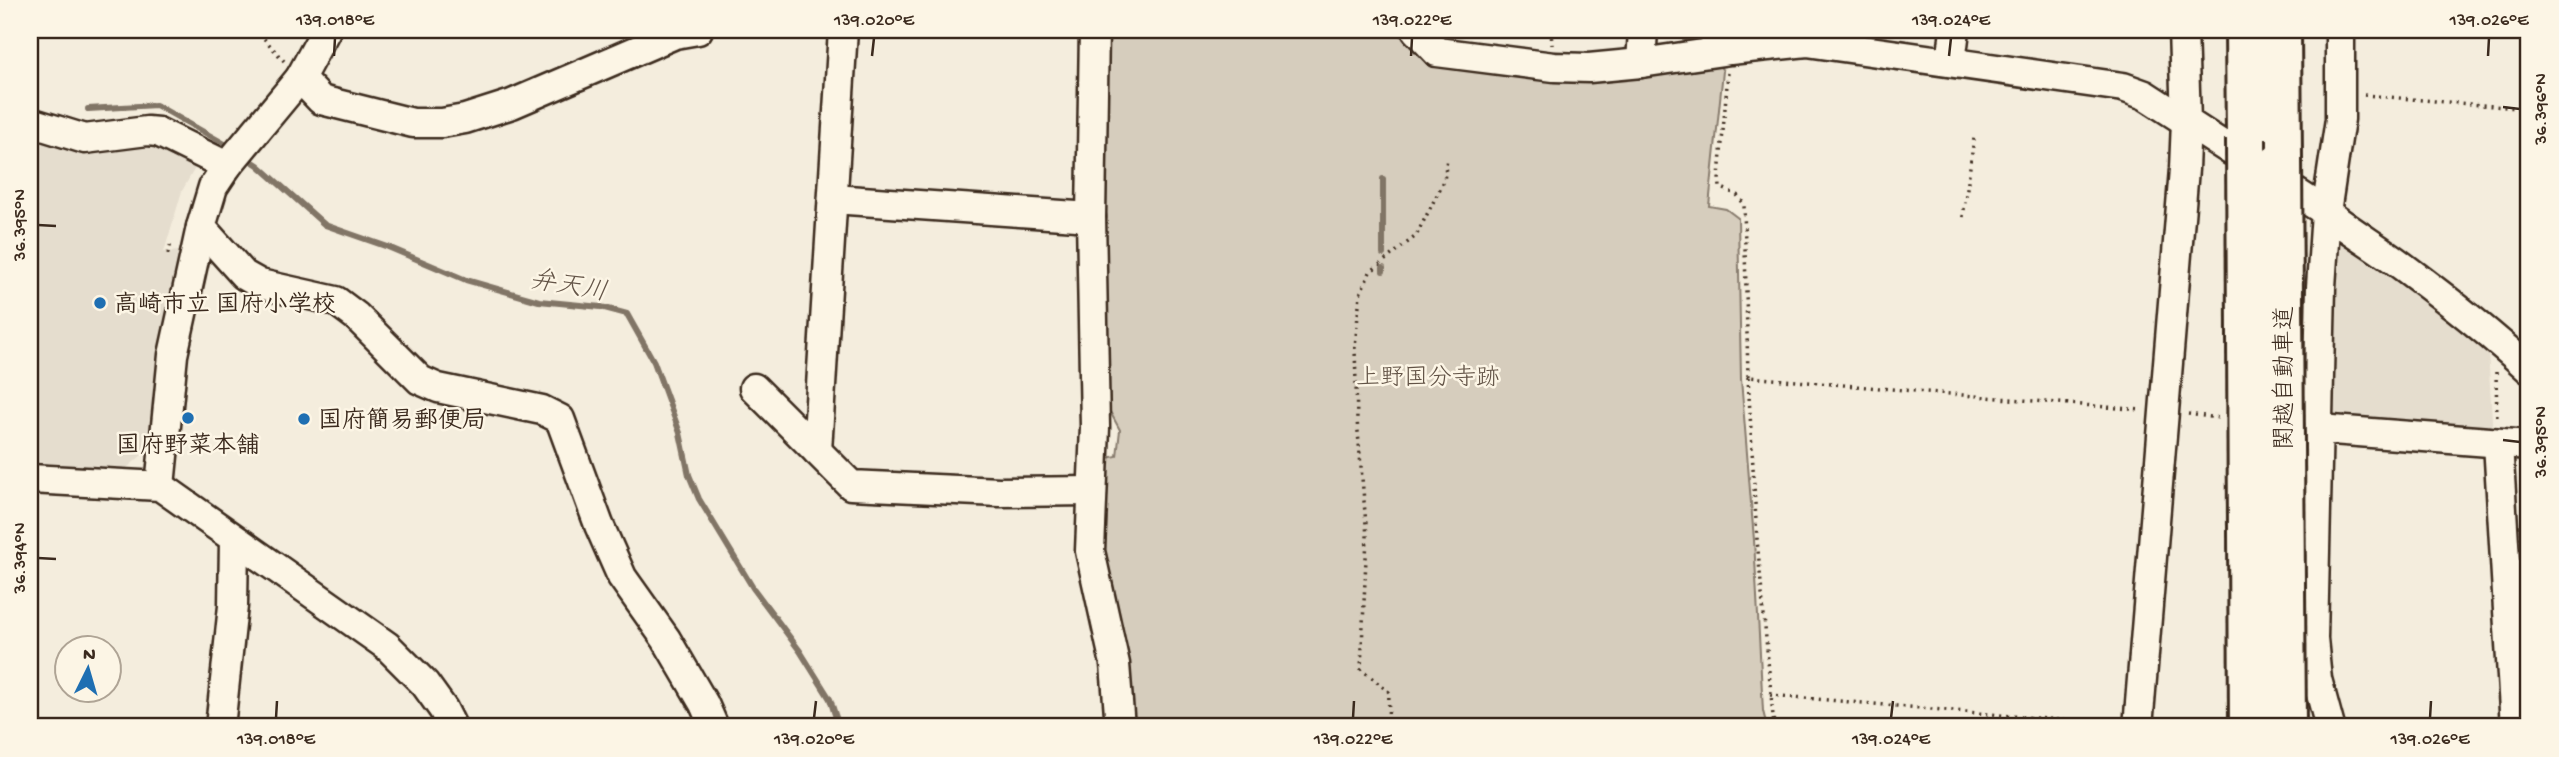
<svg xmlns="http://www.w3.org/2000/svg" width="2559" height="757" viewBox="0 0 2559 757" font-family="'Gochi Hand','Klee One',sans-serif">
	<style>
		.built { fill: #e5ddce }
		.green { fill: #d6cdbd; stroke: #887c6e; stroke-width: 2 }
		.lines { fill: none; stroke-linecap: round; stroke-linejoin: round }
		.stream { stroke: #817466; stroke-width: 6 }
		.minor-casing { stroke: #3b2a1e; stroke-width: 33 }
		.highway-casing { stroke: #3b2a1e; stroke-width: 44 }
		.path { stroke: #3b2a1e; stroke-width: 3.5; stroke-dasharray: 2 5; stroke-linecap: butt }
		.minor { stroke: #fcf5e5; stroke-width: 28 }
		.highway { stroke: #fcf5e5; stroke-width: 38 }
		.highway-bridge-casing { stroke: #3b2a1e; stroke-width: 44; stroke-linecap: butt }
		.highway-bridge { stroke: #fcf5e5; stroke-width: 38 }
		.ticks { fill: none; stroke: #3b2a1e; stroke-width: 2.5 }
		.poi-dot { fill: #1f6fb2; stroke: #fcf5e5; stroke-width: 2.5 }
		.labels { text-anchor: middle; stroke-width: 5; stroke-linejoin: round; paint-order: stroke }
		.poi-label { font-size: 24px; font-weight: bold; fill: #3b2a1e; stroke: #fcf5e5; text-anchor: start }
		.park-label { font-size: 24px; fill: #625346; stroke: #fcf5e5 }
		.street-label { font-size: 24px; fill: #3b2a1e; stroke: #fcf5e5 }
		.water-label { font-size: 26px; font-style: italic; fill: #645548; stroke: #fcf5e5 }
		.neatline { fill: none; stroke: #3b2a1e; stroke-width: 2.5 }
		.ticks-label { font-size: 18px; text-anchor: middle; fill: #3b2a1e }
	</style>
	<rect width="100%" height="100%" fill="#f4eddd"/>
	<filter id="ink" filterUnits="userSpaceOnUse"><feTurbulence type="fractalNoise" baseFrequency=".0143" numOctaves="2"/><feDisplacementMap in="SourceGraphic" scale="14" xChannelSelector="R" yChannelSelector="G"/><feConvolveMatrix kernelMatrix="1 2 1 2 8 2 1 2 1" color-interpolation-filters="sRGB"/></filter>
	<g filter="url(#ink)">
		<g class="built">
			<polygon points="30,129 146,139 200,159 182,191 164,252 182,251 154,445 116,477 30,471"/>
			<polygon points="2351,239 2488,350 2493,438 2333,423 2337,245"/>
		</g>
		<polygon class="green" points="1103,30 1373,30 1403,36 1420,50 1718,63 1723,71 1709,206 1726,209 1738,218 1741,379 1754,540 1763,711 1767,727 1125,727 1103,595 1097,460 1117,456 1120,430 1102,397"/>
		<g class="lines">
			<g class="stream">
				<polyline points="88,109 156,105 232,148"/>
				<polyline points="244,156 258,165 325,225 388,247 466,280 539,301 601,307 627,314 654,362 680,433 689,475 699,499 753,588 800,651 830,699 839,727"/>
				<polyline points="1383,254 1383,179"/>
				<polyline points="1383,268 1383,271"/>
			</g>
			<defs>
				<g id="minor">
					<polyline points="1094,30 1091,217 1095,427 1090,551 1115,664 1120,727"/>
					<path d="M1416,30L1437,52L1554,67L1589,68L1641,63L1730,50L1807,42L2123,87L2145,95L2326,212C2351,232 2379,248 2405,268C2448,300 2490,333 2529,369"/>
					<polyline points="1951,62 1955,30"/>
					<polyline points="1641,63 1643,30"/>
					<polyline points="300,78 321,100 413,123 442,123 465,119 512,104 675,34 698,30"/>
					<polyline points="30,122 85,139 147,131 158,132 227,166"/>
					<polyline points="833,199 1091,217"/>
					<polyline points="201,227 244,275 260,284 336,301 356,316 420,380 438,388 542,410 560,419 599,525 622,577 666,639 704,704 714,727"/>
					<polyline points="754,388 851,485 999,492 1091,491"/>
					<polyline points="2319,429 2529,445"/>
					<polyline points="2498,443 2515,727"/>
					<polyline points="817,451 843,30"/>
					<polyline points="30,479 160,486 387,646 425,684 443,709 452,727"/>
					<polyline points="160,486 173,355 201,227 213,187 227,166 300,78 326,30"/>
					<polyline points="220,727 233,606 234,540"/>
					<polyline points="2138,727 2184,169 2186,121 2183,30"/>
					<polyline points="2330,727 2317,679 2313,639 2321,287 2326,212 2340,119 2340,30"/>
				</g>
				<g id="highway">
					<polyline points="2245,30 2246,139"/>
					<polyline points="2281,30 2282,159"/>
				</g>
			</defs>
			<use href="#minor" class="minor-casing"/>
			<use href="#highway" class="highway-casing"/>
			<g class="path">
				<polyline points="246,30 259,33 284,61"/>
				<polyline points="1551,30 1552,45"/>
				<polyline points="1728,73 1719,177 1720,187 1737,195 1744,204 1748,377 2142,410"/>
				<polyline points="2364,95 2529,109"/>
				<polyline points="1963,217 1974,138"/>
				<polyline points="168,254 171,243"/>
				<polyline points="2496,372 2497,420"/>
				<polyline points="1748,377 1757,539 1774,727"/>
				<polyline points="2188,414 2219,418"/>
				<polyline points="1770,695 2116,725"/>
				<polyline points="1388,727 1389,692 1361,669 1367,536 1357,420 1355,347 1360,294 1370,272 1416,236 1444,181 1447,158"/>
			</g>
			<use href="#minor" class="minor"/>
			<use href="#highway" class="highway"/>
			<defs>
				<g id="highway-bridge">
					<polyline points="2246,139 2249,727"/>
					<polyline points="2282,159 2286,727"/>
				</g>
			</defs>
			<use href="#highway-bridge" class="highway-bridge-casing"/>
			<use href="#highway-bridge" class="highway-bridge"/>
		</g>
	</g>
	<path class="ticks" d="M334,56L335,38M872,56L874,38M1411,56L1412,38M1949,56L1951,38M2488,56L2489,38M2503,107L2520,109M38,225L56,226M2503,440L2520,442M38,558L56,559M276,718L277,701M814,718L816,701M1353,718L1354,701M1891,718L1893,701M2430,718L2431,701"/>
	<g class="poi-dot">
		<circle cx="100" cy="303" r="7"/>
		<circle cx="188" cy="418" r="7"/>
		<circle cx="304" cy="419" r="7"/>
	</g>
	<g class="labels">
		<g class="poi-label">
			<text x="114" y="311">高崎市立 国府小学校</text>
			<text x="318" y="427">国府簡易郵便局</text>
			<text x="188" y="452" text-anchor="middle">国府野菜本舗</text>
		</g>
		<g class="park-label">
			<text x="1428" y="384">上野国分寺跡</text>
		</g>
		<g class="street-label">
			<text transform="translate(2283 378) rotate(-90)" y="8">関越自動車道</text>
		</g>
		<g class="water-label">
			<text transform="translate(569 284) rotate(10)" y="9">弁天川</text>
		</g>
	</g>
	<rect width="2559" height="757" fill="none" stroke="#fcf5e5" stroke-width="77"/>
	<g transform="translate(88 669) rotate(5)"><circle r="33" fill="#fcf5e5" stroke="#afa495" stroke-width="2"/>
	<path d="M0-5L12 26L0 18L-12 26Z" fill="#1f6fb2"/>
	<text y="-10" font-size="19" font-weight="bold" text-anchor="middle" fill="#3b2a1e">N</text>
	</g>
	<rect x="38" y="38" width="2482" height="680" class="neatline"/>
	<g class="ticks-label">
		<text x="335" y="25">139.018°E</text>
		<text x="874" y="25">139.020°E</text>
		<text x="1412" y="25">139.022°E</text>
		<text x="1951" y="25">139.024°E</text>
		<text x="2489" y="25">139.026°E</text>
		<text transform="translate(2540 109) rotate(-90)" y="6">36.396°N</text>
		<text transform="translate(19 225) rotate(-90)" y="6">36.395°N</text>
		<text transform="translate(2540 442) rotate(-90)" y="6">36.395°N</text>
		<text transform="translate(19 558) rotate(-90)" y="6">36.394°N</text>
		<text x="276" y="744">139.018°E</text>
		<text x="814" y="744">139.020°E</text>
		<text x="1353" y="744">139.022°E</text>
		<text x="1891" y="744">139.024°E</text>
		<text x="2430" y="744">139.026°E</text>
	</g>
</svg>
